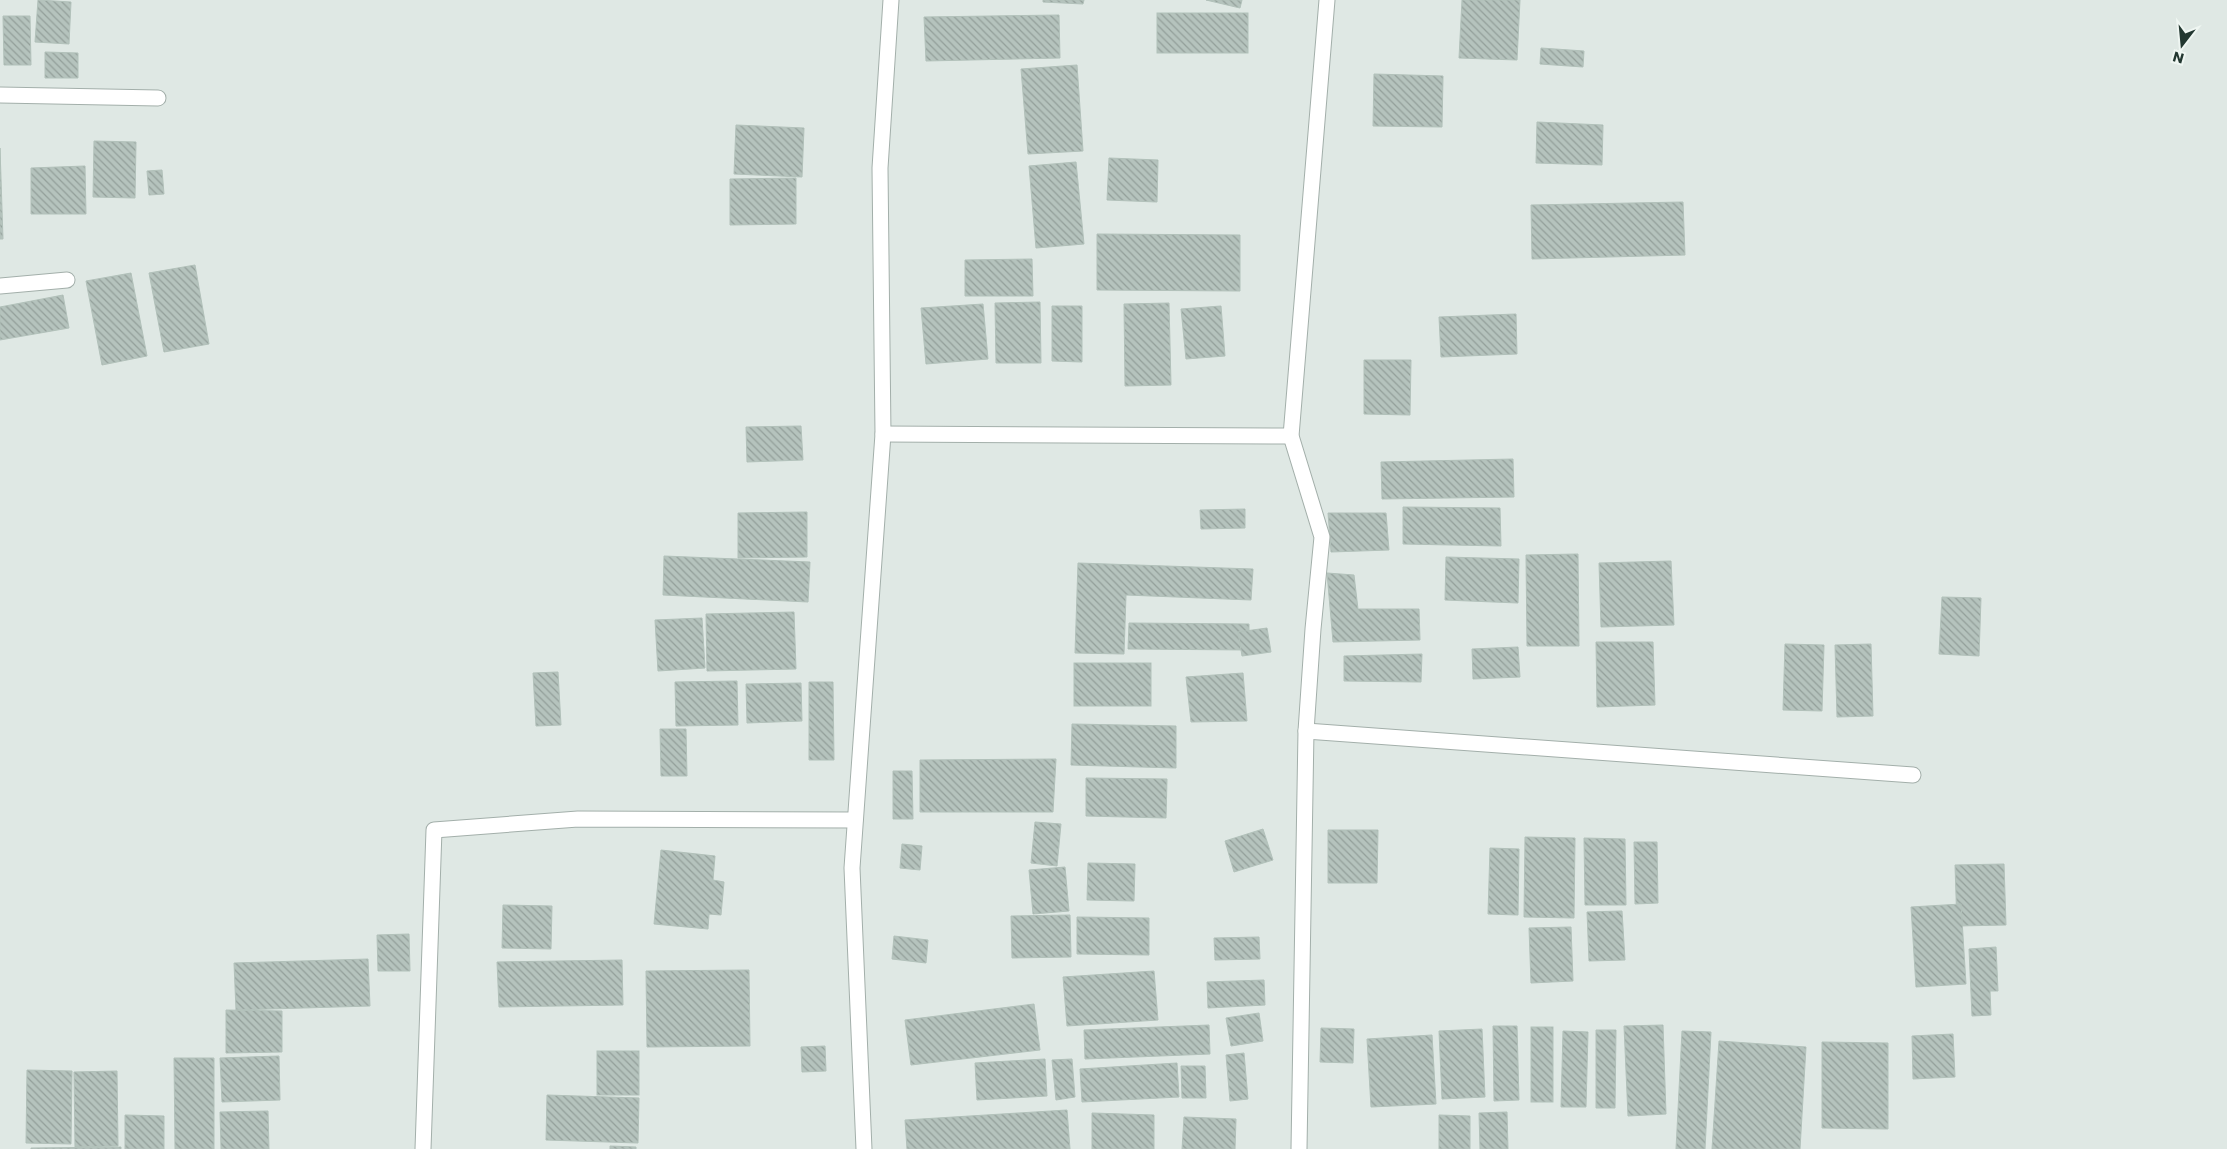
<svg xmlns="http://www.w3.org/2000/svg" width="2227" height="1149" viewBox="0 0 2227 1149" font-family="Poppins,sans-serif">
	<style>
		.building { fill: url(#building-back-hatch); stroke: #b2c1ba }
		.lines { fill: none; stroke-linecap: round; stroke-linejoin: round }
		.minor-casing { stroke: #a3afaa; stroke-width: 17 }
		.minor { stroke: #fff; stroke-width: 15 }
	</style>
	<defs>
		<pattern id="building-back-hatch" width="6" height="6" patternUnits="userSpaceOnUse" patternTransform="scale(1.25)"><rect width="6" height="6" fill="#b5c3bd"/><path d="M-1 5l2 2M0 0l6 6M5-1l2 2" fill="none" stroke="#939f9a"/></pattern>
	</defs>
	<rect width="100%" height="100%" fill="#dfe8e4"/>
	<g class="building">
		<polygon points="38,0 71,2 69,44 35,42"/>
		<polygon points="1043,0 1084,0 1083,4 1043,2"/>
		<polygon points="1206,0 1242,0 1240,8"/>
		<polygon points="1462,0 1520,0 1517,60 1459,58"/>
		<rect x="1157" y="13" width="91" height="40"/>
		<polygon points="1059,15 1060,58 926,61 924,17"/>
		<polygon points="3,16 30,16 31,65 4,65"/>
		<polygon points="1541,48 1584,51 1583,67 1540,64"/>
		<polygon points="45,52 78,53 78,78 45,78"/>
		<polygon points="1077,65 1083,151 1028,154 1021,69"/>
		<polygon points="1374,74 1443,76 1442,127 1373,126"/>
		<polygon points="1537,122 1603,125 1602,165 1536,163"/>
		<polygon points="736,125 804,128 802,177 734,174"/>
		<polygon points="94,141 136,142 135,198 93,197"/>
		<polygon points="0,148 3,239 0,239"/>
		<polygon points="1109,158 1158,160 1157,202 1107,200"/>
		<polygon points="1076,162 1084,244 1036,248 1029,166"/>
		<polygon points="85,166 86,214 31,214 31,168"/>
		<polygon points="162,170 164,194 149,195 147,171"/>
		<polygon points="796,178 796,224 730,225 730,179"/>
		<polygon points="1683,202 1685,255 1532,259 1531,205"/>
		<polygon points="1097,234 1240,235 1240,291 1097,290"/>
		<polygon points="1032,259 1033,296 965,296 965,260"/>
		<polygon points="195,265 209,344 164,352 149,273"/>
		<polygon points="131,273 147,356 102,365 86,281"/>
		<polygon points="63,295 69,328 0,340 0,307"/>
		<polygon points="1040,302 1041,363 996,363 995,303"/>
		<polygon points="1169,303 1171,385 1125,386 1124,304"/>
		<polygon points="983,304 988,359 926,364 921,308"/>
		<polygon points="1052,306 1082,306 1082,362 1052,361"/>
		<polygon points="1221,306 1225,356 1186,359 1181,309"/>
		<polygon points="1516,314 1517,354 1441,357 1439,317"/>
		<polygon points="1364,360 1411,360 1410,415 1364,414"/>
		<polygon points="801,426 803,460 747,462 746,427"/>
		<polygon points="1513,459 1514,497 1382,499 1381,462"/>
		<polygon points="1403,507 1500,508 1501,546 1403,544"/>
		<polygon points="1245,509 1245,528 1201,529 1200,510"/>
		<polygon points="807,512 807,557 738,558 738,513"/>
		<polygon points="1328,513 1386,513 1389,550 1331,552"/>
		<polygon points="1578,554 1579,646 1527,646 1526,555"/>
		<polygon points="664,556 810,562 808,602 663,595"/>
		<polygon points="1446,557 1519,559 1518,603 1445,600"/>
		<polygon points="1671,561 1674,625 1601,627 1599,563"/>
		<polygon points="1078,563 1253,569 1251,600 1126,595 1124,654 1075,653"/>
		<polygon points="1327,573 1354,575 1358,609 1419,609 1420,640 1333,642"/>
		<polygon points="1942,597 1981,598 1979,656 1939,654"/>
		<polygon points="794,612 796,669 707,671 706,614"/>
		<polygon points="702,618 705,668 658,671 655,620"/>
		<polygon points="1129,623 1249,624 1249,650 1128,649"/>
		<polygon points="1267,628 1271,652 1242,656 1238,632"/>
		<polygon points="1596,642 1653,642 1655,705 1597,707"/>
		<polygon points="1785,644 1824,645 1822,711 1783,710"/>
		<polygon points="1871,644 1873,716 1837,717 1835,645"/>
		<polygon points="1518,647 1520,677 1473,679 1472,649"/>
		<polygon points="1422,654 1421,682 1344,681 1344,656"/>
		<rect x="1074" y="663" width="77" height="43"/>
		<polygon points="558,672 561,725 536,726 533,673"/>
		<polygon points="1243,673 1247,721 1191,722 1186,677"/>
		<polygon points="737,681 738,725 676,726 675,682"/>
		<polygon points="809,682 833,682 834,760 809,760"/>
		<polygon points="801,683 802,721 747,723 746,684"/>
		<polygon points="1072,724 1176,726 1176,768 1071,765"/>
		<polygon points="660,729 686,729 687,776 661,776"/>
		<polygon points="1056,759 1053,812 920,812 920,760"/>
		<polygon points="893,771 912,771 913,819 893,819"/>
		<polygon points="1086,778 1167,779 1166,818 1086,816"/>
		<polygon points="1035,822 1061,824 1057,866 1031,863"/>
		<polygon points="1263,829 1273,860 1234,872 1225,841"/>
		<polygon points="1328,830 1378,830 1377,883 1328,883"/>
		<polygon points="1525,837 1575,838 1574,918 1524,917"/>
		<polygon points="1584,838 1625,839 1626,905 1585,905"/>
		<polygon points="1634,842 1657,842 1658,903 1635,904"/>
		<polygon points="902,844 922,846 920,870 900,868"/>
		<polygon points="1490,848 1519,849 1518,915 1488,914"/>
		<polygon points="661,850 715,856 713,880 724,882 721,915 709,914 708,929 654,924"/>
		<polygon points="1088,863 1135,864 1134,901 1087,900"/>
		<polygon points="2004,864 2006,925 1957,926 1955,865"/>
		<polygon points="1065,867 1069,911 1033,914 1029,870"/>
		<polygon points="1961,904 1966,984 1916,987 1911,907"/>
		<polygon points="503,905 552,906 551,949 502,948"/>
		<polygon points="1622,911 1625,960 1589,961 1587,912"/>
		<polygon points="1070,915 1071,957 1012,958 1011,916"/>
		<polygon points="1077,917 1149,918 1149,955 1077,954"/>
		<polygon points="1571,927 1573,981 1531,983 1529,928"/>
		<polygon points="409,934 410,971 378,971 377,935"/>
		<polygon points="894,936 928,940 926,963 892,959"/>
		<polygon points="1259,937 1260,959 1215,960 1214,938"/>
		<polygon points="1996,947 1998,991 1990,991 1991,1015 1972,1016 1969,949"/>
		<polygon points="368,959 370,1006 236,1010 234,963"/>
		<polygon points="622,960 623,1005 499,1007 497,962"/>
		<polygon points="749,970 750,1046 647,1047 646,971"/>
		<polygon points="1154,971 1158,1020 1067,1026 1063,977"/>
		<polygon points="1264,980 1265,1005 1208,1008 1207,982"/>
		<polygon points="1034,1004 1040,1050 911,1065 905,1020"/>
		<polygon points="226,1010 282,1011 282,1052 226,1053"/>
		<polygon points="1259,1013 1263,1041 1231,1046 1226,1018"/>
		<polygon points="1209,1025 1210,1054 1085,1059 1084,1030"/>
		<polygon points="1663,1025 1666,1114 1628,1116 1624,1026"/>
		<polygon points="1493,1026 1517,1026 1519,1100 1494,1101"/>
		<rect x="1531" y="1027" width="22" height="75"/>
		<polygon points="1321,1028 1354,1029 1353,1063 1320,1062"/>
		<polygon points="1482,1029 1485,1097 1442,1099 1439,1031"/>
		<polygon points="1596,1030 1616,1030 1615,1108 1596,1108"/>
		<polygon points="1563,1031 1588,1032 1586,1107 1561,1107"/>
		<polygon points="1682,1031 1711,1032 1705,1149 1676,1149"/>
		<polygon points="1953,1034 1955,1077 1913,1079 1912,1036"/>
		<polygon points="1432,1035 1436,1104 1371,1107 1367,1039"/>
		<polygon points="1719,1041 1806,1047 1800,1149 1712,1149"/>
		<polygon points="1822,1042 1888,1043 1888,1129 1822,1128"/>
		<polygon points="825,1046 826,1071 802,1072 801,1047"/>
		<rect x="597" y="1051" width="42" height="44"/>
		<polygon points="1244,1053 1248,1099 1230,1101 1226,1055"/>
		<polygon points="279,1056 280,1100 222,1102 220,1058"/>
		<polygon points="174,1058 214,1058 214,1149 175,1149"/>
		<polygon points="1045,1059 1047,1096 977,1100 975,1063"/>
		<polygon points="1072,1059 1075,1097 1056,1100 1052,1060"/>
		<polygon points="1177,1063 1179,1097 1082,1102 1080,1069"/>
		<polygon points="1181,1066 1205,1066 1206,1098 1182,1098"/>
		<polygon points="27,1070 72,1071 71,1144 26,1143"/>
		<polygon points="117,1071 118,1146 75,1147 74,1072"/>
		<polygon points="547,1095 639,1098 638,1143 546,1140"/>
		<polygon points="1067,1110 1070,1149 907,1149 905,1120"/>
		<polygon points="268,1111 269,1149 221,1149 220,1112"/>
		<polygon points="1507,1112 1508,1149 1480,1149 1479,1113"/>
		<polygon points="1092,1113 1154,1115 1154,1149 1092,1149"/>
		<polygon points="125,1115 164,1116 164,1149 125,1149"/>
		<polygon points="1439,1115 1470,1116 1470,1149 1439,1149"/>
		<polygon points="1184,1117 1236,1119 1235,1149 1182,1149"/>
		<polygon points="610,1146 636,1147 636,1149 610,1149"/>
		<polygon points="121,1147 121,1149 31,1149 31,1148"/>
	</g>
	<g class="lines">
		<defs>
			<g id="minor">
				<polyline points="0,95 158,98"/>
				<polyline points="0,286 67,280"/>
				<polyline points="883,434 1291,436"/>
				<polyline points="1306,731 1913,775"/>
				<polyline points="423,1149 434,830 578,819 855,820"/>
				<polyline points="864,1149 852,868 883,434 880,168 891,0"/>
				<polyline points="1299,1149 1306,731 1313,629 1322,537 1291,436 1327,0"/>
			</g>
		</defs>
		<use href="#minor" class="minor-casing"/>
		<use href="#minor" class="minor"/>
	</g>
	<g transform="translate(2182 45) rotate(196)" stroke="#eff6f2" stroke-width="4" paint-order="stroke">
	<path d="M0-4L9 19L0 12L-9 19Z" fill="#223730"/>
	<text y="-8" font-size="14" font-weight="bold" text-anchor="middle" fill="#223730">N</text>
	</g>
</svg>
